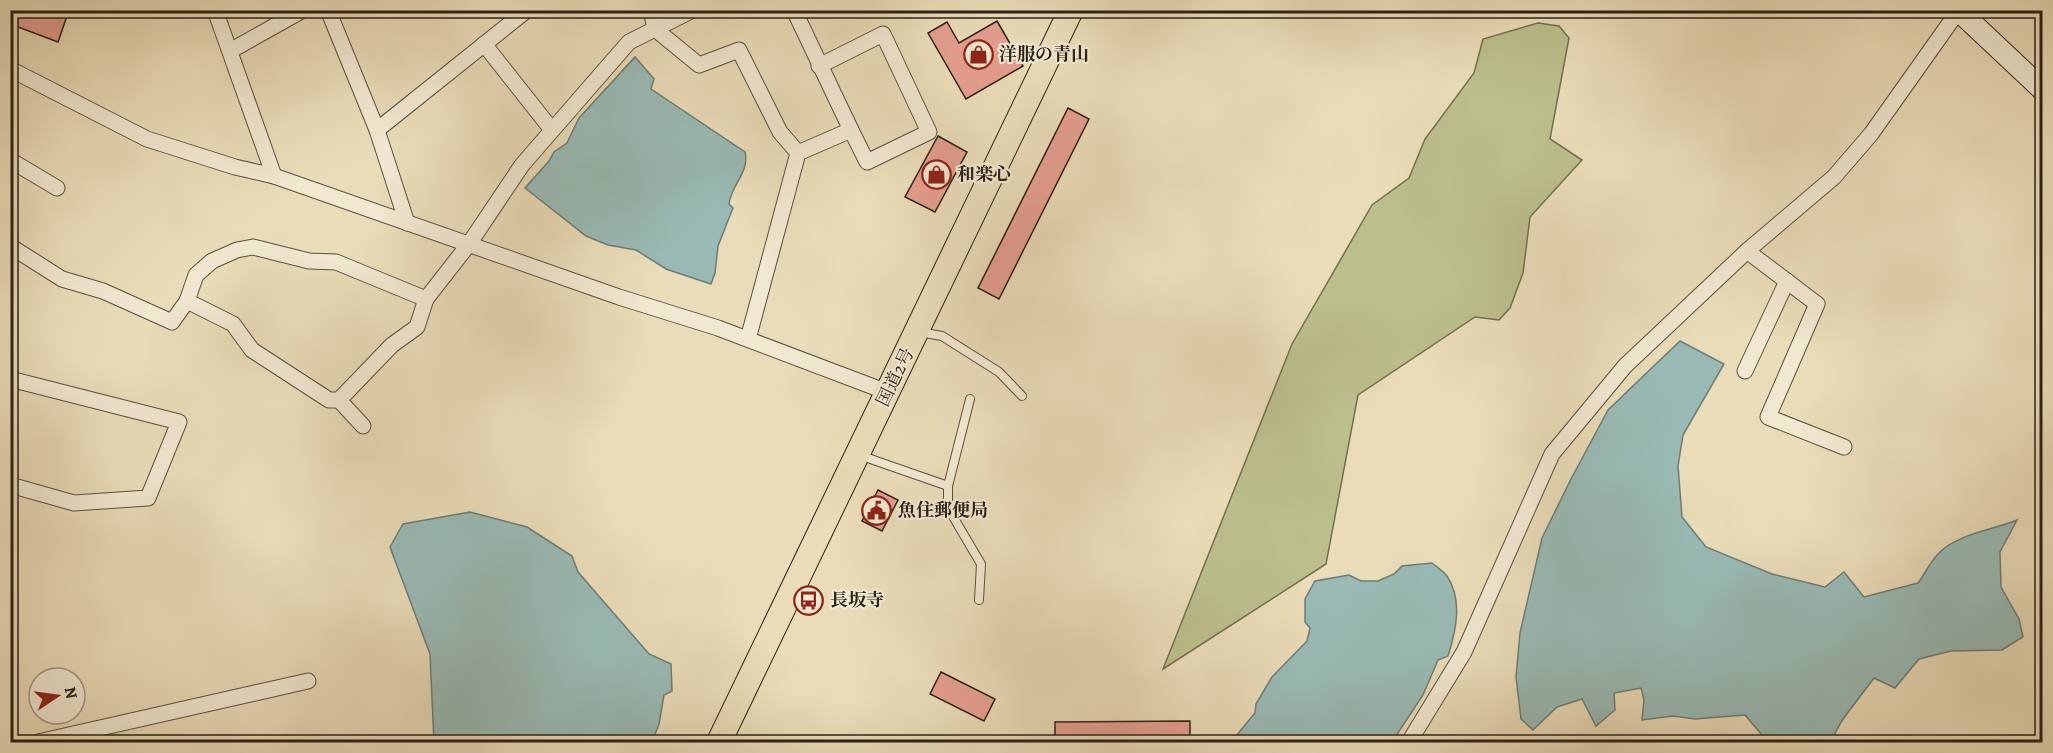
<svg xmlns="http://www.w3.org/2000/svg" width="2053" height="753" viewBox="0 0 2053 753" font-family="Alegreya,'Noto Serif JP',serif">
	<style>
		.green { fill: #bbbf8c; stroke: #727051; stroke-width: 1.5 }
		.water { fill: #99bab5; stroke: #6d7d75; stroke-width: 1.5 }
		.building { fill: #e59e90; stroke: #2a2116; stroke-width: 1.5 }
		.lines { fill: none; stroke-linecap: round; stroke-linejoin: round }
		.service-casing { stroke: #5a503e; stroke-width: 10 }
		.minor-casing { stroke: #5a503e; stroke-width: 17 }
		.secondary-casing { stroke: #2a2116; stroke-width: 23 }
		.trunk-casing { stroke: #2a2116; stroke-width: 26 }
		.service { stroke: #f1e8d1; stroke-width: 8 }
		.minor { stroke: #f1e8d1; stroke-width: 15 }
		.secondary { stroke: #f1e8d1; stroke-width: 21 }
		.trunk { stroke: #eadcb8; stroke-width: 24 }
		.labels { text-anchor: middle; stroke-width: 4.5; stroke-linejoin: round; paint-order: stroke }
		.poi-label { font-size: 18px; font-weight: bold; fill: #2a2116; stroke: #f1e8d1; text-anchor: start }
		.street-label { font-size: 18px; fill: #2a2116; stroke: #f1e8d1 }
	</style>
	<rect width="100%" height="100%" fill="#eadcb8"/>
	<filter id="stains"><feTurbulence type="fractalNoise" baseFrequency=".00333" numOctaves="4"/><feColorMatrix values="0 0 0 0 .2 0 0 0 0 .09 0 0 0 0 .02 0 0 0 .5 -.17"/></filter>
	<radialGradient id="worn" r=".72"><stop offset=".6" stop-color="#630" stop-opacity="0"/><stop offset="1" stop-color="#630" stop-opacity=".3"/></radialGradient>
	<polygon class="green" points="1538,23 1559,26 1569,38 1550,139 1582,160 1530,217 1523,273 1510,308 1499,320 1475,317 1358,395 1326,564 1163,669 1292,344 1372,205 1409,178 1425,139 1474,73 1483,39"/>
	<g class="water">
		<path d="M635,57L654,79L651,89L745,152C750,172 731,185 729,204L733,208L718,246L715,273L711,284L666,269L636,250L608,245L586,236L525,188L549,161L554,152L567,143L579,118Z"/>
		<path d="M1680,341L1724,364L1683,435L1678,466L1682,517L1706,547L1772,574L1825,587L1844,572L1864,597L1918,583C1925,574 1931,560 1940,552C1958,534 1993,530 2017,520L2000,552L2001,587L2019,619L2023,637L2002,650L1951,651L1919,659L1895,688L1874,678L1843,719L1830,742H1768L1745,715L1695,719L1673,716L1642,720L1644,700L1641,688L1614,693L1615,710L1596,726L1582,699L1557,707L1533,730L1521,719L1516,677L1520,633L1542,538L1571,479L1608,410Z"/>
		<polygon points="470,512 527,527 572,556 578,572 649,654 671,664 672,691 664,695 659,724 652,742 434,742 430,654 390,547 403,524"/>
		<path d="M1432,563C1437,567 1443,571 1447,576C1463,600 1456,631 1448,656L1438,660L1423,695L1392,742H1238L1236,736L1255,713L1256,704L1272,677L1307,641L1310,628L1305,622V599L1315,581L1349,575L1361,581H1378L1394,574L1402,566Z"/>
	</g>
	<g class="building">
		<polygon points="10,10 69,10 58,42 10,24"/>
		<polygon points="997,21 1023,66 966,99 928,33 947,22 959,43"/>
		<polygon points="1068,108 1089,119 999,299 978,288"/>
		<polygon points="938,136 967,152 935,212 905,197"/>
		<polygon points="878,490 898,500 882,531 862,521"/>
		<polygon points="941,672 995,699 984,721 930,694"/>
		<polygon points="1190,721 1190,742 1055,742 1055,722"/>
	</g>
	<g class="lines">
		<defs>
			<g id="service">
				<polyline points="919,332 942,336 999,372 1022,396"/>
				<polyline points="970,399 948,486 948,508 981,564 979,600"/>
				<polyline points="862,456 948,486"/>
			</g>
			<g id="minor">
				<polyline points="215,10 274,176"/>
				<polyline points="328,10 377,130 407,223"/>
				<polyline points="651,10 655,29 699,65 739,50 780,132 798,153"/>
				<polyline points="484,44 552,130"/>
				<polyline points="230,51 303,10"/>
				<polyline points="819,66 883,34 929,132 867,162 851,130"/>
				<polyline points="10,69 147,139 235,167 274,176 619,297 718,328 887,392"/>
				<polyline points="377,130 527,10"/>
				<polyline points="10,160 57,188"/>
				<polyline points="10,246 62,279 103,291 172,322 187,301 196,275 212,261 237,250 253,247 309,261 336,262 426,299"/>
				<polyline points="1747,251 1817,304 1768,417 1844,447"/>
				<polyline points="187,301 233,324 252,350 329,400 339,400"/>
				<polyline points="748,339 798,153 851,130 794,10"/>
				<polyline points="1745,371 1787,281"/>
				<polyline points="10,379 179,422 148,498 74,503 10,485"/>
				<polyline points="363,426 339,400 392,345 417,327 426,299 469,244 522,165 629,42 693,10"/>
				<polyline points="38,742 308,681"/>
				<polyline points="1409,742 1464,652 1552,454 1625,366 1747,251 1834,177 1871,134 1959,10"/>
			</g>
			<polyline id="secondary" points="1958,10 2042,89"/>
			<polyline id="trunk" points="719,742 1071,10"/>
		</defs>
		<use href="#service" class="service-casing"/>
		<use href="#minor" class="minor-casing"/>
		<use href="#secondary" class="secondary-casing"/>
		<use href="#trunk" class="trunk-casing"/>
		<use href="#service" class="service"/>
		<use href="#minor" class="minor"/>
		<use href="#secondary" class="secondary"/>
		<use href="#trunk" class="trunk"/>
	</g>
	<defs>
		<symbol id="shop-ring" viewBox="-11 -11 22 22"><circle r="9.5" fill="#f1e8d1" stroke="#8f2418" stroke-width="1.5"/><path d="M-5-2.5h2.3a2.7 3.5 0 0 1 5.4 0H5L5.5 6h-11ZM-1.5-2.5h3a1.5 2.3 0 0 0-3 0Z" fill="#8f2418"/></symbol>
		<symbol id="civic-ring" viewBox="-11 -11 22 22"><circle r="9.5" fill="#f1e8d1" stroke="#8f2418" stroke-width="1.5"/><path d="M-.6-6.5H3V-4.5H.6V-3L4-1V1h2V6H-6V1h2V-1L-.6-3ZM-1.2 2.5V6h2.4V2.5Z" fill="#8f2418"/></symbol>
		<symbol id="bus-ring" viewBox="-11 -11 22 22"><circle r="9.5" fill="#f1e8d1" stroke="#8f2418" stroke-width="1.5"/><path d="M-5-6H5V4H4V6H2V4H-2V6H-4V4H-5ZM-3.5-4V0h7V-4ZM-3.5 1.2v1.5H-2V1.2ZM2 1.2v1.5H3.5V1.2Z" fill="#8f2418"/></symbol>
	</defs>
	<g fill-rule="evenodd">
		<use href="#shop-ring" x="962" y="38" width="33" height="33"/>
		<use href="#shop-ring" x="920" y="158" width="33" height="33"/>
		<use href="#civic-ring" x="860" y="494" width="33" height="33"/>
		<use href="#bus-ring" x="792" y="584" width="33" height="33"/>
	</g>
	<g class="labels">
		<g class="poi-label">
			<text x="999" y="60">洋服の青山</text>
			<text x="957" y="180">和楽心</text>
			<text x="898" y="516">魚住郵便局</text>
			<text x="830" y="606">長坂寺</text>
		</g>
		<g class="street-label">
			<text transform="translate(895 377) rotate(-64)" y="6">国道2号</text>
		</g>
	</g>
	<rect width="2053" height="753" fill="none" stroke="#eadcb8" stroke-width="36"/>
	<rect x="12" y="12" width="2029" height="729" fill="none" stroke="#2a2116" stroke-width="3"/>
	<rect x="18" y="18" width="2017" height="717" fill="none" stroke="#2a2116" stroke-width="1.5"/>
	<g transform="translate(57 696) rotate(77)"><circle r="28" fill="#f1e8d1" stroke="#a19886" stroke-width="1.5"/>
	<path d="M0-4.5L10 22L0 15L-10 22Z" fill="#8f2418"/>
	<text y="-9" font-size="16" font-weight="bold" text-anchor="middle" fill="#2a2116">N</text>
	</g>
	<rect width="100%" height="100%" filter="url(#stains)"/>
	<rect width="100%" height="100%" fill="url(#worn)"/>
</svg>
